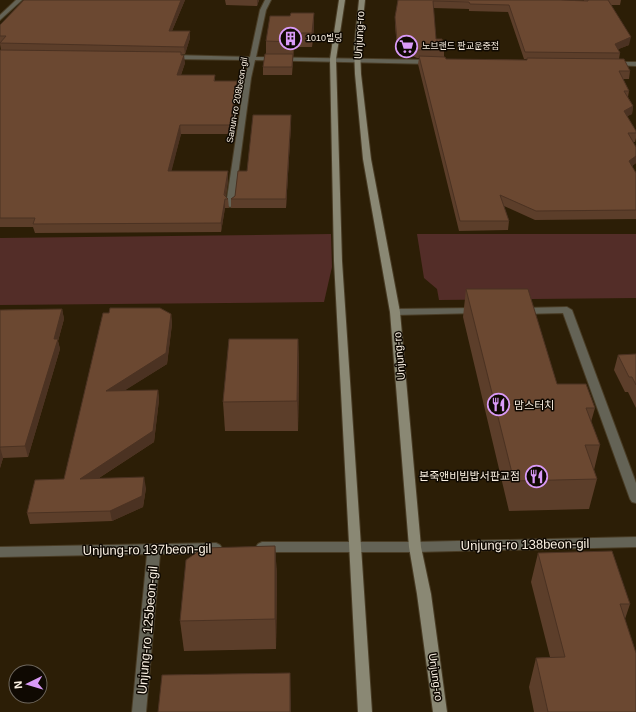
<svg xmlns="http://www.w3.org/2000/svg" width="636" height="712" viewBox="0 0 636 712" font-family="Arial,'Noto Sans KR',sans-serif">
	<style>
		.green { fill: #532d28 }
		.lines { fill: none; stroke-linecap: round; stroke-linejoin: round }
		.street-casing { stroke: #493c25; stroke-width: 2 }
		.secondary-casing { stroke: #493c25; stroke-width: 2 }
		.street { fill: #646356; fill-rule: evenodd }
		.secondary { fill: #8a8874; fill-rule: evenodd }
		.wall { fill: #5c3e2a; fill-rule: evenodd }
		.shaded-wall { fill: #4b3222 }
		.building { fill: #6b4831; stroke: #4b3222 }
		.labels { text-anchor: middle; stroke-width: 3; stroke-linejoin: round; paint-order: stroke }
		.far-poi-label { font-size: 9px; fill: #fbf1e3; stroke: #0f0902; text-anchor: start }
		.far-street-label { font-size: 9px; fill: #fbf1e3; stroke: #0f0902 }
		.street-label { font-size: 11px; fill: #fbf1e3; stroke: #0f0902 }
		.poi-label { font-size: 11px; fill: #fbf1e3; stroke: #0f0902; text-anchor: start }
		.near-street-label { font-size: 13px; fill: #fbf1e3; stroke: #0f0902 }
	</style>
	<rect width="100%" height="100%" fill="#2c1e06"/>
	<g class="green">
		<polygon points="331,234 332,267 324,302 0,305 0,238"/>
		<polygon points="417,234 636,234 636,298 439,300 437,289 424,278"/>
	</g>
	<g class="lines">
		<defs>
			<g id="street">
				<polygon points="16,0 22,0 0,20 0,15"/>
				<polygon points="265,0 271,0 266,10 256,57 432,60 435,62 432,64 255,60 251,78 234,205 230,207 226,205 245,78 249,60 172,59 169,57 172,55 250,57 260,10"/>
				<polygon points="612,62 636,62 636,66 614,65 612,64"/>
				<polygon points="567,307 572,310 636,483 636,503 632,502 630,499 563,313 522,314 517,311 522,308"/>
				<polygon points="476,308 481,311 479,313 395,315 390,312 395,309"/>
				<polygon points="636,537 636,547 415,552 262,552 258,550 256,547 258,544 262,542 415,542"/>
				<polygon points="216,543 220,545 222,548 220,551 216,553 160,554 146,712 132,712 147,554 0,557 0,547"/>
			</g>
			<g id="secondary">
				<polygon points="339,0 345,0 336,59 342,261 372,712 358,712 334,261 330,59"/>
				<polygon points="359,0 365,0 360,48 361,74 371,159 400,312 421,547 431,594 447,712 433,712 417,594 409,547 390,312 363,159 355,74 354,48"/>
			</g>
		</defs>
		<use href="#street" class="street-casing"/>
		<use href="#secondary" class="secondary-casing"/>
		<use href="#street" class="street"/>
		<use href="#secondary" class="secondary"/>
	</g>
	<g class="wall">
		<polygon points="24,0 185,0 172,31 190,38 185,54 182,54 185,63 181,75 215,75 215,81 237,81 237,89 231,134 181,134 171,171 228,171 228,181 226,197 228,199 229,208 225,208 221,232 35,233 33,227 0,227 0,50 1,50 0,44 0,25"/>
		<polygon points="225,0 259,0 257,6 226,5"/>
		<path d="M398,0L584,1V0H621L620,5H611L629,45L618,49L620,53L619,59L630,71L629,79H623L629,91L628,97L633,106L632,114L627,116L636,131V138L635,142H633L636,163L632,166L636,173V219L535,220L504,206L509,221L508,230L459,231L418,64L419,58H417L397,49L395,24ZM433,8L469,9V11L508,12L524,59H527V60L446,59L444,57V50L436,39Z"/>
		<polygon points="314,13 314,27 312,47 294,47 292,75 263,75 263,67 266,54 266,41 290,16"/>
		<polygon points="291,124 286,208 231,208 231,199 235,196 247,171"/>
		<polygon points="466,289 557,384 595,408 591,422 600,445 594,470 597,479 589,509 509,511 463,317"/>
		<polygon points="62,309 64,319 58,341 60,349 28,457 3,458 0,468 0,310"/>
		<polygon points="109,313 171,314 172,324 167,364 125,390 158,390 159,400 154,442 99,478 146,488 143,507 112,521 30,524 27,513 64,479"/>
		<polygon points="298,339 299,367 298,431 225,431 223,402"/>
		<polygon points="636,354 636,408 628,392 625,392 614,370 618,355"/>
		<polygon points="275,546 277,576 276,649 184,651 180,621"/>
		<polygon points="538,553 630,604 625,619 636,712 534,712 529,687 536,658 550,657 531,582"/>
	</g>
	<g class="shaded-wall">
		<polygon points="181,0 185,0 169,38 169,31"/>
		<polygon points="257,0 259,0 257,6"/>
		<polygon points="314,13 314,27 312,47 312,33"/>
		<polygon points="190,31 190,38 185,54 184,47"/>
		<polygon points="293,33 294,47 293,56"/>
		<polygon points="631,37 629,45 614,51 615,44"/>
		<polygon points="184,55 185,63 178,83 177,75"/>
		<polygon points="237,81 237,89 231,134 230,125"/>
		<polygon points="633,106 632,114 622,119 624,111"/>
		<polygon points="291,115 291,124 286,208 286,199"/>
		<polygon points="180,125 181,134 169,181 168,171"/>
		<polygon points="636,156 636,163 627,170 629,161"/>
		<polygon points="228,171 228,181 225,199 225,208 221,232 221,223"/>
		<polygon points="62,309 64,319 58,341 60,349 28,457 25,446"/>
		<polygon points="171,314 172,324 167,364 108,401 106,391"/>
		<polygon points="298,339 299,367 298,431 297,401"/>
		<polygon points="158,390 159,400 154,442 82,489 80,479"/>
		<polygon points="0,447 3,458 0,468"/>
		<polygon points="144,477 146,488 143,507 112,521 110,511"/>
		<polygon points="275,546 277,576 276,649 275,619"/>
		<polygon points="290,673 291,703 291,712 290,712"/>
	</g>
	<g class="building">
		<polygon points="24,0 181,0 169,31 190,31 184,47 0,43 6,36 0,36 0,25"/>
		<polygon points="398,0 561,0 588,1 588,0 608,0 631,37 615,44 620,53 525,52 509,5 470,4 469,2 433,1 436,39 442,39 444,50 417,50 397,41 395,17"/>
		<polygon points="291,13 314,13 312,33 293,33 293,42 266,41 270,16 290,16"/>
		<polygon points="0,50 181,52 181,55 184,55 177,75 215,75 214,81 237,81 230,125 180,125 168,171 228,171 224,195 228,199 225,199 221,223 33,224 35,218 0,218"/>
		<polygon points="265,54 293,54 292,67 263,67"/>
		<polygon points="419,56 445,57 446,59 527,60 527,58 624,59 630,71 619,71 629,91 624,91 633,106 624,111 636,131 636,133 628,133 636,147 636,156 629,161 636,173 636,210 536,211 500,195 509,221 460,221"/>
		<polygon points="253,115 291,115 286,199 231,199 235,196 238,171 247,171"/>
		<polygon points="466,289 528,289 557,384 586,384 595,408 586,408 600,445 585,445 597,479 514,481"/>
		<polygon points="110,308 160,308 171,314 166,353 106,391 158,390 153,431 80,479 144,477 142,496 110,511 27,513 35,480 64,479 103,313 109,313"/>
		<polygon points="62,309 54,339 58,339 25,446 0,447 0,448 0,310"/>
		<polygon points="229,339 298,339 297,401 223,402"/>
		<polygon points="636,354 636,385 632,377 629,377 618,355"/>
		<polygon points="275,546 275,619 180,621 186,560 203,548"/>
		<polygon points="612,551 630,604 620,604 636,653 636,712 548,712 536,658 565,657 538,553"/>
		<polygon points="290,673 290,712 158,712 162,675"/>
	</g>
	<defs>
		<symbol id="building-ring" viewBox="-11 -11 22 22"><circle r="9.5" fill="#0f0902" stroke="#d99af7" stroke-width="1.5"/><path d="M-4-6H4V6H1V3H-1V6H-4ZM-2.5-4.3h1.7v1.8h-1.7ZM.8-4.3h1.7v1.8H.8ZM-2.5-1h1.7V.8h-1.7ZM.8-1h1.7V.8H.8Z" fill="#d99af7"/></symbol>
		<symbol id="supermarket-ring" viewBox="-11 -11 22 22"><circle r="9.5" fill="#0f0902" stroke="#d99af7" stroke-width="1.5"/><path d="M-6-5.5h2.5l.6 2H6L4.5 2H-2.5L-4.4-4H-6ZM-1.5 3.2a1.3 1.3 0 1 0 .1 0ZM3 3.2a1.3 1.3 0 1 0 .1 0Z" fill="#d99af7"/></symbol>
		<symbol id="restaurant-ring" viewBox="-11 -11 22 22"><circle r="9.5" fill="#0f0902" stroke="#d99af7" stroke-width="1.5"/><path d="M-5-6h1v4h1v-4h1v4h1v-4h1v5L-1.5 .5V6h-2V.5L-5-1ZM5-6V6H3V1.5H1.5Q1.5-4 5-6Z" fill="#d99af7"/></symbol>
	</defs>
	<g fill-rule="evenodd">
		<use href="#building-ring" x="278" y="26" width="25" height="25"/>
		<use href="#supermarket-ring" x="394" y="34" width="25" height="25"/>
		<use href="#restaurant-ring" x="486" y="392" width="25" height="25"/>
		<use href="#restaurant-ring" x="524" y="464" width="25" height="25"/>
	</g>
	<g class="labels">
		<g class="far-poi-label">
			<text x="306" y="41">1010빌딩</text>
			<text x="422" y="49">노브랜드 판교운중점</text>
		</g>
		<g class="far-street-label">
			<text transform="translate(237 100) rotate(-80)" y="3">Sanun-ro 208beon-gil</text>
		</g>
		<g class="street-label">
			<text transform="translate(359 35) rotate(-87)" y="4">Unjung-ro</text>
			<text transform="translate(399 356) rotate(-95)" y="4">Unjung-ro</text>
			<text transform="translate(436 677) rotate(82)" y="4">Unjung-ro</text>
		</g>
		<g class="poi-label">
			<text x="514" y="409">맘스터치</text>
			<text x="520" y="480" text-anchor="end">본죽앤비빔밥서판교점</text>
		</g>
		<g class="near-street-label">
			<text transform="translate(525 544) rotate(-1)" y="5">Unjung-ro 138beon-gil</text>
			<text transform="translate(147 549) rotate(-1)" y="5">Unjung-ro 137beon-gil</text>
			<text transform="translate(147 630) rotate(-85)" y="5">Unjung-ro 125beon-gil</text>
		</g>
	</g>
	<g transform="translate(28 684) rotate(265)"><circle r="19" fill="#0f0902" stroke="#6d665c"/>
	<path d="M0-3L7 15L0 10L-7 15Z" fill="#d99af7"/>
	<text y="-6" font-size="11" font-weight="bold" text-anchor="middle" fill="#fbf1e3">N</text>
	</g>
</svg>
